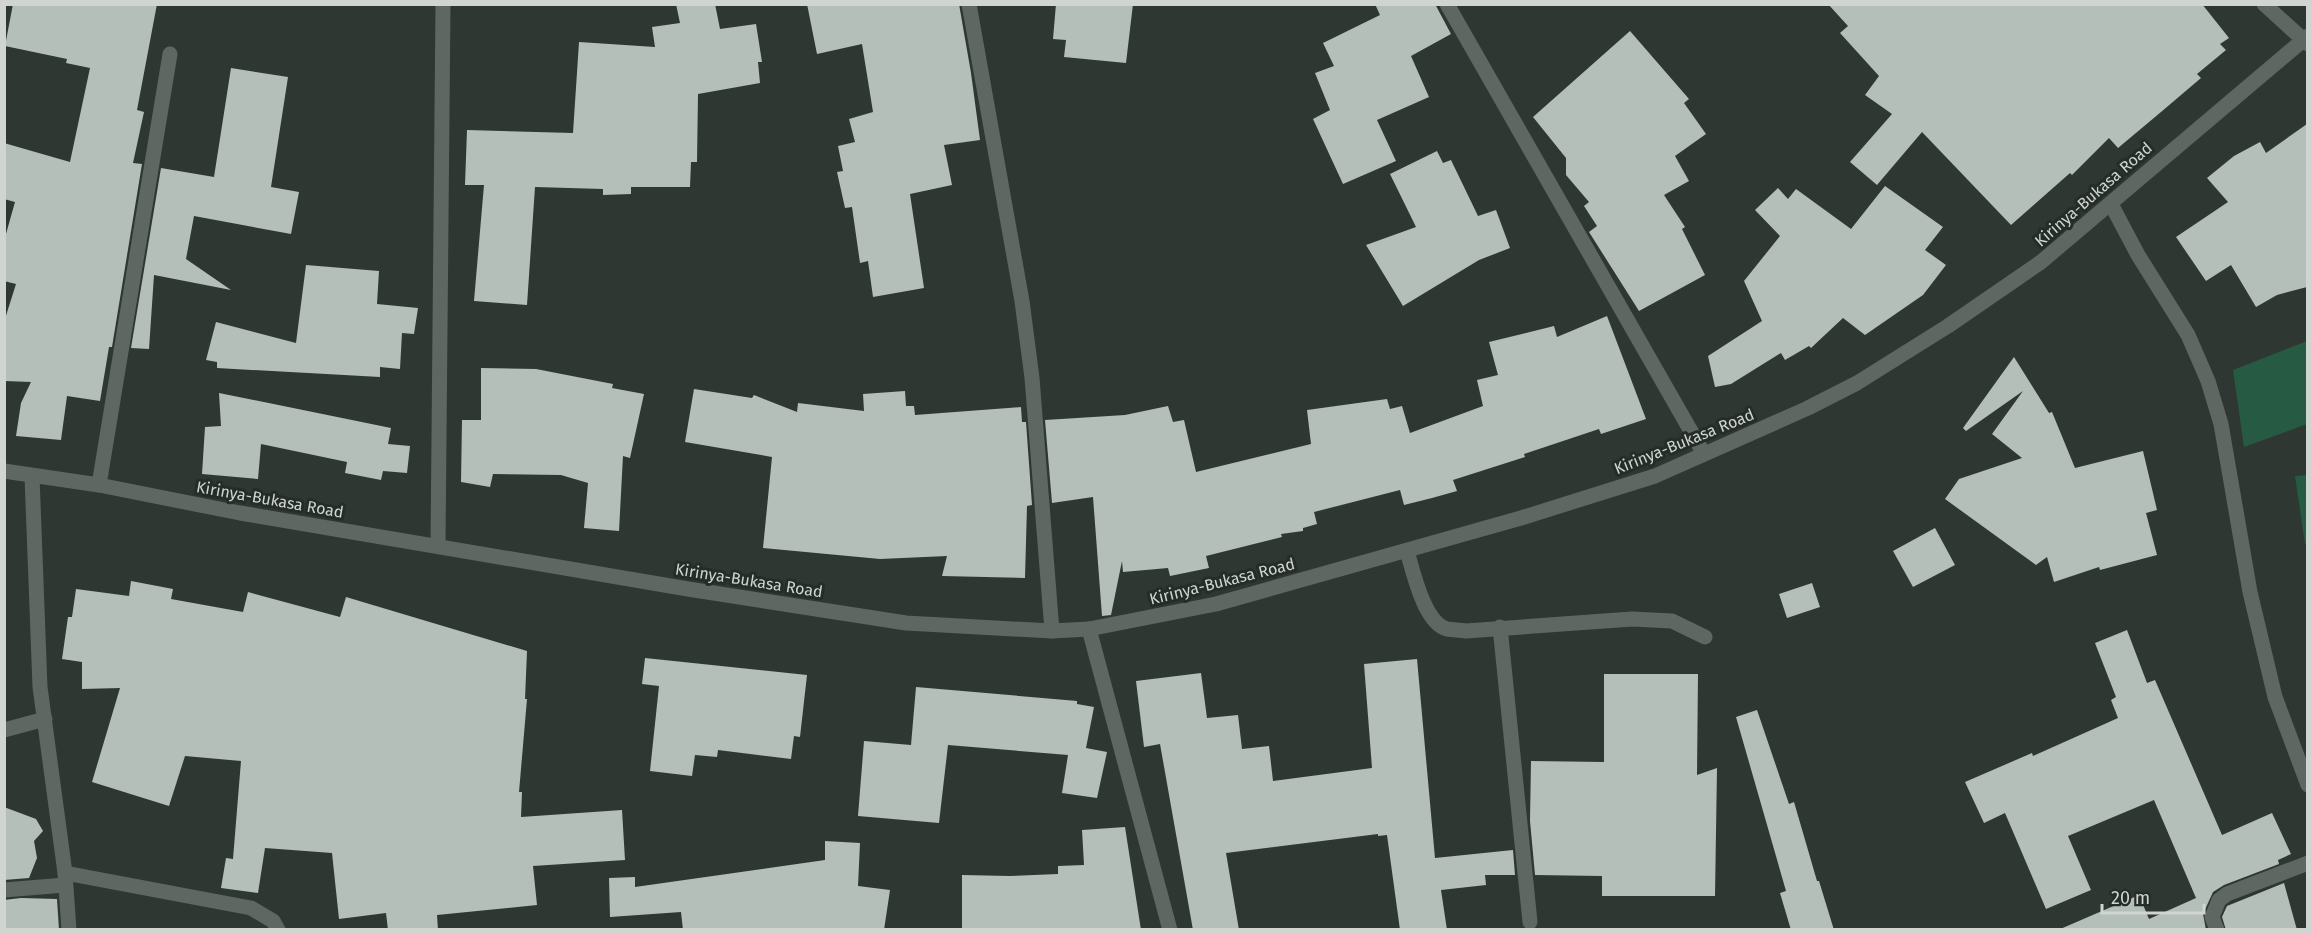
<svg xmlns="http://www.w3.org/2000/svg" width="2312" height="934" viewBox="0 0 2312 934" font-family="'Fira Sans',sans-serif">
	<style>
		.green { fill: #275a42 }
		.building { fill: #b5bfb9 }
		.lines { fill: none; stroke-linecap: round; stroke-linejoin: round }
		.service { stroke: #5e6762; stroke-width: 15 }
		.minor { stroke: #5e6762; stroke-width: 15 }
		.labels { text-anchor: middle; stroke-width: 6; stroke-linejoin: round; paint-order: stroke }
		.street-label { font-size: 16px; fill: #d0d5d2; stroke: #252d29 }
	</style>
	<rect width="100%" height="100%" fill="#2f3733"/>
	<g class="green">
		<polygon points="2307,341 2307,424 2244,447 2233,370"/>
		<polygon points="2307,475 2308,543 2305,544 2295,476"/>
	</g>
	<g class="building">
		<polygon points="13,4 157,4 137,110 144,112 133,163 142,164 112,347 109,347 100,401 67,396 61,440 16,436 21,403 31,382 4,381 4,322 16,284 4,281 4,241 15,202 4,199 4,143 70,162 90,68 66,63 67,59 5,46"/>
		<polygon points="676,4 715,4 720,29 756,24 762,62 758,62 760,83 698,94 697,162 691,162 690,187 631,187 631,194 603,195 603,189 535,187 527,305 474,301 484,185 465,185 467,130 573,133 579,42 655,47 652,27 680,23"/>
		<polygon points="807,4 959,4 971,73 980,140 944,145 952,185 910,194 924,288 873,297 868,261 860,263 852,207 845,208 837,172 843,171 838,146 855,142 849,119 873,112 862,44 817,54"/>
		<polygon points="1056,4 1133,4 1126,63 1064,57 1066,40 1053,39"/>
		<polygon points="1375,4 1435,4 1451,34 1411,56 1429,97 1377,120 1396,161 1343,184 1313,119 1330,110 1315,73 1334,66 1323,43 1380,15"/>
		<polygon points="1828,4 2202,4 2229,38 2220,44 2226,50 2197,74 2201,78 2161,112 2118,148 2109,138 2072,175 2070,173 2011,225 1922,132 1877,185 1850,162 1892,114 1865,95 1879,76 1840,33 1848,26"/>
		<polygon points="1630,31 1689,99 1684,103 1706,134 1675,156 1689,181 1664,195 1685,227 1682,229 1705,275 1639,311 1589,232 1597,226 1584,206 1589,202 1566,175 1566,158 1533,117"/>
		<polygon points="231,68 288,77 271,187 299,192 291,234 194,216 186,259 231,290 154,275 149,349 131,348 161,168 214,177"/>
		<polygon points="2307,124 2307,287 2277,295 2256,307 2231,265 2206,281 2176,237 2228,202 2207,178 2234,156 2260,142 2266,153"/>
		<polygon points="1437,151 1443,163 1451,160 1478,216 1496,210 1510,248 1479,260 1403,306 1366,245 1416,227 1390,174"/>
		<polygon points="1885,186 1943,227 1925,250 1946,265 1923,295 1865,335 1843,318 1811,348 1809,346 1785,360 1781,353 1731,384 1715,387 1708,356 1762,321 1744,281 1780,236 1755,210 1778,188 1788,199 1796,189 1851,229"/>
		<polygon points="306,265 379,271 377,304 418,308 414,334 402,333 400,369 380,367 380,377 217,368 217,362 206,360 216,322 296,343"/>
		<polygon points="1607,316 1646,419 1601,434 1599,429 1524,454 1525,457 1453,480 1457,491 1432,498 1404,505 1400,490 1314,512 1317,524 1303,528 1303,531 1281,534 1282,537 1206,556 1209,568 1170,576 1168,568 1123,572 1122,561 1111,615 1102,616 1093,497 1052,503 1045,420 1125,415 1168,406 1173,422 1184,420 1196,472 1311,444 1307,410 1387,399 1390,409 1402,406 1410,433 1483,406 1477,380 1498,375 1489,342 1554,326 1557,337"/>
		<polygon points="2014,357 2049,413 2052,412 2075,468 2143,451 2157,510 2146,513 2157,555 2100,570 2099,567 2054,582 2047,557 2036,565 1945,499 1959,479 2022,458 1992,434 2023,391 1966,431 1963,428"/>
		<polygon points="481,368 536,369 613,384 612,388 644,394 630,458 623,456 619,531 584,528 588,483 561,475 493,474 490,487 461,482 462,420 481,420"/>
		<polygon points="694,389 752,398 754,395 797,412 798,403 864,411 863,394 905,391 906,406 914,406 915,415 1021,407 1022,422 1026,422 1032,505 1027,506 1025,578 942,576 947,556 880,559 763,548 772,457 685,442"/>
		<polygon points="219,393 391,428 388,444 410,446 407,473 383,471 381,480 345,473 347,462 261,444 258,479 202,474 205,427 221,426"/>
		<polygon points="1935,528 1955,565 1913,587 1893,551"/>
		<polygon points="131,581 173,589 171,599 243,612 248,592 340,617 346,597 527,651 525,699 527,699 519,792 522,792 521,817 622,810 625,860 533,866 537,905 437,915 438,930 388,930 386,913 339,919 332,853 265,848 258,893 221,888 226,858 233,859 241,761 185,756 169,806 92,782 120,688 82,689 82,662 62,659 68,617 72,617 76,589 129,596"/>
		<polygon points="1812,583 1820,607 1787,618 1779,594"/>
		<polygon points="2127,630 2147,683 2155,680 2222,835 2272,813 2291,854 2278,860 2279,864 2224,885 2213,892 2203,914 2206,930 2058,930 2139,895 2149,919 2196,898 2154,800 2068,836 2091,890 2046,909 2005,813 1984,823 1965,782 2032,753 2033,756 2118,718 2111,700 2116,697 2095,643"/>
		<polygon points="645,658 807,675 800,737 794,736 791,759 718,750 717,757 695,755 692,776 650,771 659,686 642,684"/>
		<polygon points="1417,659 1435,858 1513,850 1515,875 1485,875 1486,885 1441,890 1447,930 1400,930 1387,835 1378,836 1378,834 1226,853 1239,930 1193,930 1160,744 1144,747 1136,681 1201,673 1207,718 1238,715 1242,749 1269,746 1273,781 1372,768 1364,664"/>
		<polygon points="1604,674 1698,674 1697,775 1717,768 1715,896 1602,896 1602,876 1535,875 1530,821 1531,761 1604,762"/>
		<polygon points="916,687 1077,701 1077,704 1094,707 1086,748 1107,752 1097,798 1062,793 1068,755 948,745 939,823 858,816 864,741 911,745"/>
		<polygon points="1757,710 1789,804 1794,802 1817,881 1819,881 1834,930 1791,930 1780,893 1786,891 1736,717"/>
		<polygon points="4,807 36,819 43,831 34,841 37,858 29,878 4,880"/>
		<polygon points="1125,827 1141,930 962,930 962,875 1010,876 1058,874 1058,866 1084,865 1082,830"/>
		<polygon points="825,841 860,843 858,886 890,890 884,930 683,930 681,912 610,917 609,878 635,877 635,887 825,860"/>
		<polygon points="2284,883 2297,930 2226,930 2222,917 2227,906"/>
		<polygon points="21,898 57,899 59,930 4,930 4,900"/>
	</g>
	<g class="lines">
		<g class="service">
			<path d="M1407,551C1413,571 1424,623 1447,629C1453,630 1460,630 1466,631L1632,619L1672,621L1705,637"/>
			<polyline points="1500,627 1530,922"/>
			<polyline points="4,730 45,719"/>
		</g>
		<g class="minor">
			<polyline points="969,4 1022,301 1032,378 1052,631"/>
			<polyline points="1447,4 1704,454"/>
			<polyline points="2264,4 2308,44"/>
			<polyline points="2111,204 2138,255 2188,335 2208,381 2221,424 2250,592 2275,697 2308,785"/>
			<polyline points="4,471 99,485 240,513 688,589 906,623 1052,631 1089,629 1216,604 1521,518 1655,476 1808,408 1857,383 1948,326 2041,262 2308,36"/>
			<polyline points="32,476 40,687 65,873 69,930"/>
			<polyline points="99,485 170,54"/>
			<polyline points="438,545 443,4"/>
			<polyline points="1089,629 1170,930"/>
			<polyline points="65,873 251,908 273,921 278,930"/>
			<polyline points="4,890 65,885"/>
			<polyline points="2217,930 2212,917 2219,900 2227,894 2308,863"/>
		</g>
	</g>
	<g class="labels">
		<g class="street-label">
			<text transform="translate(2093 194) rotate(-41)" y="6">Kirinya-Bukasa Road</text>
			<text transform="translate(1684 441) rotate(-22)" y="6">Kirinya-Bukasa Road</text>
			<text transform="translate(270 499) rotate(10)" y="6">Kirinya-Bukasa Road</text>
			<text transform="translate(749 580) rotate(9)" y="6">Kirinya-Bukasa Road</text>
			<text transform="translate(1222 581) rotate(-14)" y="6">Kirinya-Bukasa Road</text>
		</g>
	</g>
	<rect width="2312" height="934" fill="none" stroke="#d0d5d2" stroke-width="12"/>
	<path d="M2102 904v9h102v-9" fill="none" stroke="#d0d5d2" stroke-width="3"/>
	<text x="2111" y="904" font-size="18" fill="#d0d5d2" stroke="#252d29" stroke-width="4.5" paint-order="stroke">20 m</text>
</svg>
